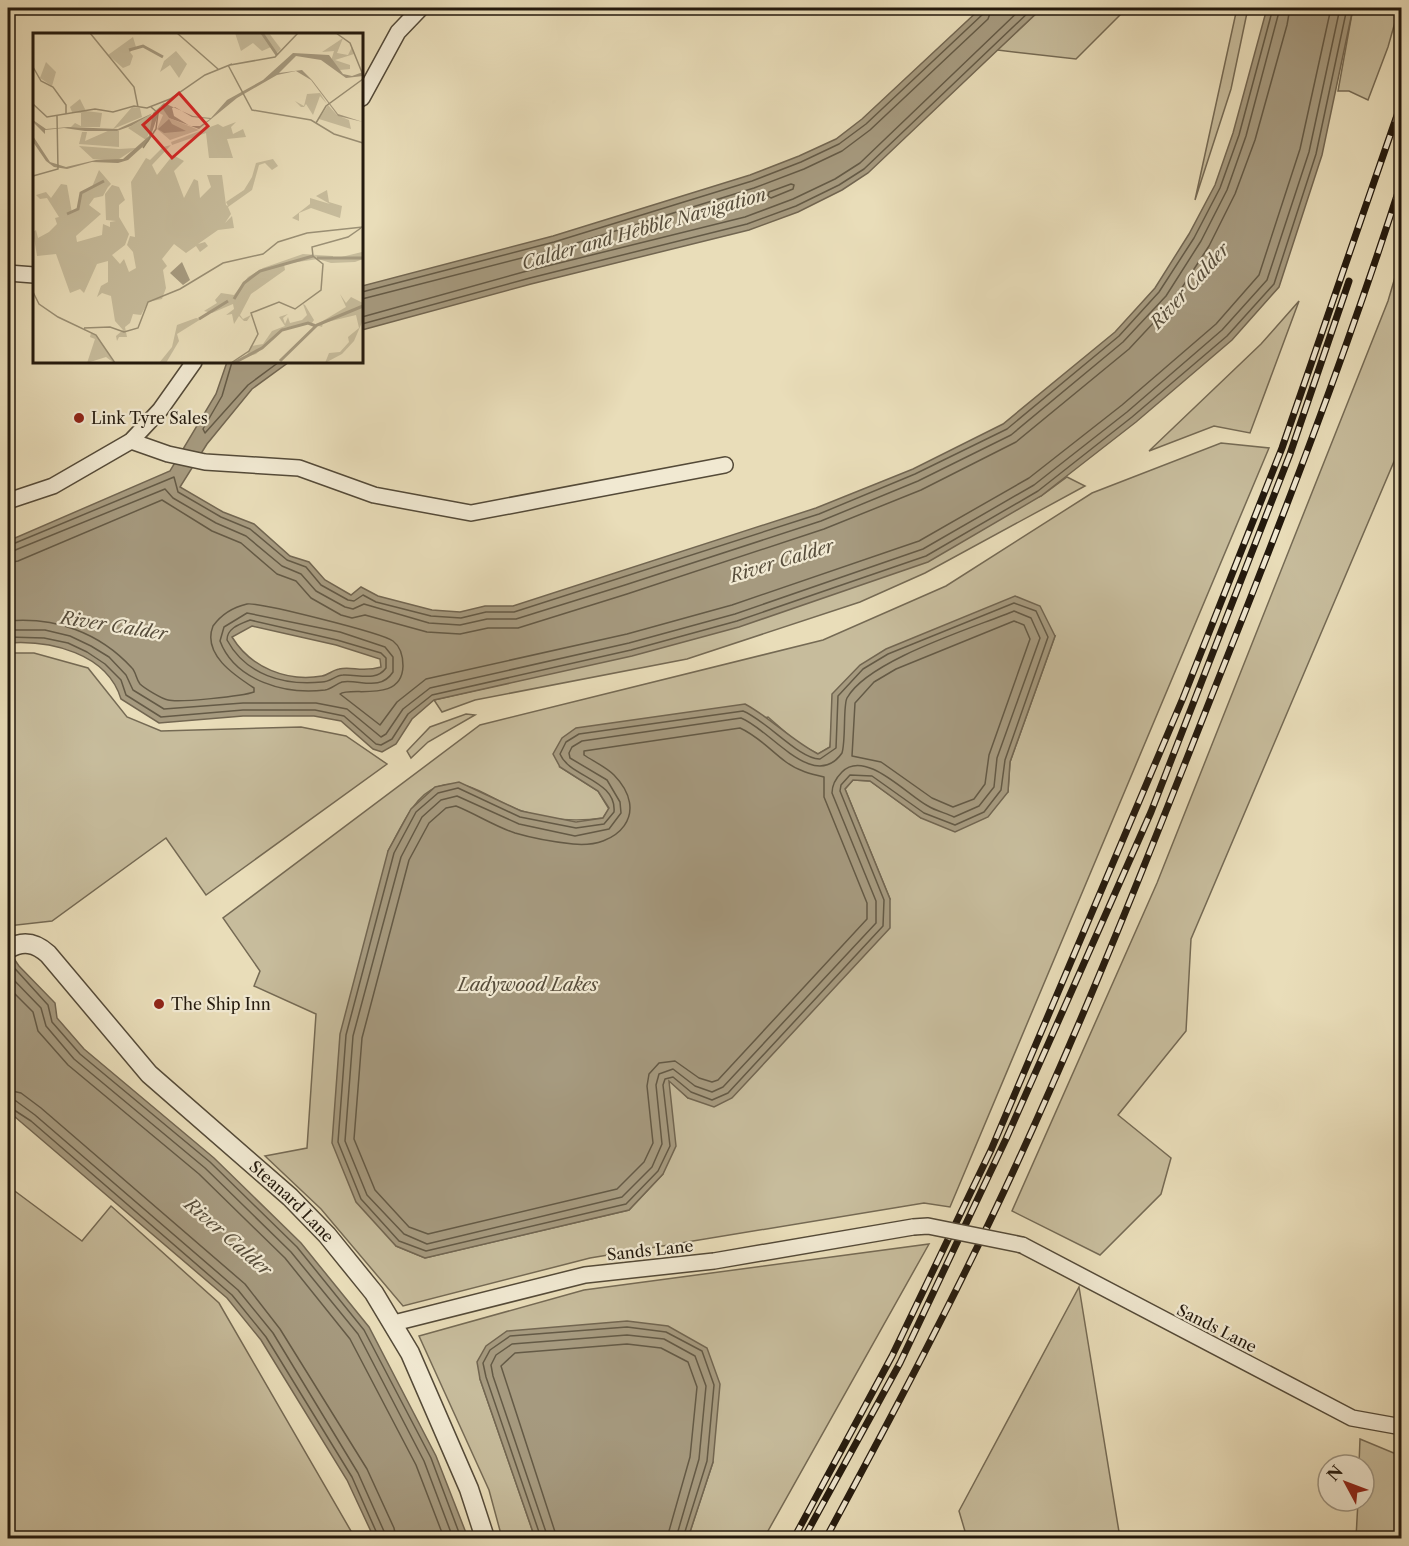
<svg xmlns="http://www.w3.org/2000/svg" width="1409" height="1546" viewBox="0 0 1409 1546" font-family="'Libre Caslon Text',serif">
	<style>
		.green { fill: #c7bc9c; stroke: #756a54; stroke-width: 1.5; fill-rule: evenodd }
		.water { fill: #a69a7f; stroke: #726651; stroke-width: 1.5; fill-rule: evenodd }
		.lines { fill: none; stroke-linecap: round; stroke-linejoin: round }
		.shore { stroke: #645a46; stroke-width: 1.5 }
		.minor-casing { stroke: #544a38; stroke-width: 18 }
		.tertiary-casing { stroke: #544a38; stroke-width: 21 }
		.minor { stroke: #f1e9d2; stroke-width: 15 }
		.tertiary { stroke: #f1e9d2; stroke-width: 18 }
		.rail-casing { stroke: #23190d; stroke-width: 7 }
		.rail { stroke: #f1e9d2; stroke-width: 4.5; stroke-dasharray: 14; stroke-linecap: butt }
		.minor-bridge-casing { stroke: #544a38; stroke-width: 18; stroke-linecap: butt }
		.minor-bridge { stroke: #f1e9d2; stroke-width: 15 }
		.poi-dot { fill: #8f2418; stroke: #f1e9d2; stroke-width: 2 }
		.labels { text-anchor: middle; stroke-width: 4.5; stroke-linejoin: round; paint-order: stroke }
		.poi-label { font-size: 16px; fill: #23190d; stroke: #f1e9d2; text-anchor: start }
		.street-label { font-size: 16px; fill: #23190d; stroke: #f1e9d2 }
		.water-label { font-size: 18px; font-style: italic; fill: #574d3b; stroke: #f1e9d2 }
		.inset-river { fill: none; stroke: #a69a7f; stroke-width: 3 }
		.inset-road { fill: none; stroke: #9a8f74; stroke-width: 1.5 }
		.view { fill: #d62828; fill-opacity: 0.15; stroke: #d62828; stroke-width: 3 }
		.inset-edge { fill: none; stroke: #23190d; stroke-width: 3 }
	</style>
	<rect width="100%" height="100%" fill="#e9ddb9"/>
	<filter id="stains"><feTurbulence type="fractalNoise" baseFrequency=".00333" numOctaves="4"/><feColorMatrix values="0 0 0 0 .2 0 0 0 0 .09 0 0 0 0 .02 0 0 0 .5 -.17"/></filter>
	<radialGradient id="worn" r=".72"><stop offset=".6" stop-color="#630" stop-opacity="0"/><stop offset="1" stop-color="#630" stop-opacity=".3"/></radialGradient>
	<g class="green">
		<polygon points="1042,8 1127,8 1076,59 997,50"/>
		<polygon points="1237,8 1248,8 1231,89 1195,200"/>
		<polygon points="1353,8 1399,8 1388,47 1368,100 1349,91 1338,91"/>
		<polygon points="1401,257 1401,445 1191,939 1186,1031 1118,1115 1171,1158 1161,1194 1100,1255 1012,1211 1157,883 1388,301"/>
		<polygon points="1299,301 1250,433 1214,426 1149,451 1261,344"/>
		<path d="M1221,443L1269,448L950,1207L924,1203L590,1258L403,1306L321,1209L265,1156L307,1148L316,1014L254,986L260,971L223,918L480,725L823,640L946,586L1092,493ZM1055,636L1010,762L1008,792L921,818L870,781L853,780L845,789L890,899L688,1098L669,1080L663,1174L629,1210L425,1258L396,1246L388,851C400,830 413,796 437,787C469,775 492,802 522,811C548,820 576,822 603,818L609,809L598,791L560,767L768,717L799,744L818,754L830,747L833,723Z"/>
		<polygon points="1067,477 1085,486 925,573 860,602 687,659 475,700 442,712 434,700 525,679 1041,496"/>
		<polygon points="8,653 34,653 88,668 127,717 161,731 301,727 346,736 387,764 206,895 166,838 52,921 8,926"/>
		<polygon points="466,714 475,715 428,742 411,758 407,751 430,727"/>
		<polygon points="8,1186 82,1241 111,1206 219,1303 355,1538 8,1538"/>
		<polygon points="929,1244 764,1538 688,1538 713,1462 480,1379 535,1538 502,1538 489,1490 419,1336 584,1290"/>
		<polygon points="1079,1287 1120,1538 967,1538 959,1511"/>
		<polygon points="1360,1439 1401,1456 1401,1538 1356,1538 1358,1501 1364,1501 1364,1465 1359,1465"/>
	</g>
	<g class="water">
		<polygon points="981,8 1042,8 868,173 842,190 798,212 749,230 531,284 362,330 362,286 553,236 750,175 799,156 836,139 862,119"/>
		<path d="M1267,8H1353L1322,155L1279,287L1232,340L1136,422L1041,496L928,562L739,627L632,656L434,700L412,719L396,744L382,752L373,749L341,721L314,716H243L159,723L121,699C107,653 50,640 8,643V541L170,471L216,394L227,362H289L252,389L207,444L180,487L223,512L254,524L290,556L309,562L325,580L351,595L361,587L378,596L432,610L460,612L485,606H513L816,508L913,469L1003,424L1115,332L1155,288L1189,234L1215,185L1233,133ZM252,626L336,645L380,659L381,667C361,673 353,666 339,669C333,670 328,675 322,676C287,682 251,668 232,637Z"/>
		<path d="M1015,596L1040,606L1055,636L1010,762L1008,792L988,817L955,832L921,818L870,781L853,780L845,789L890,899V928L732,1098L714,1107L688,1098L669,1081L676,1146L663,1174L629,1210L425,1258L396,1246L356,1202L332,1143L340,1034L388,851L411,809L435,787L459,782L521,811L576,822L603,818L609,808L598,791L560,767L553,754L562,738L576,728L745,704C771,718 791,740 818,754L830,747L832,694L860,665L886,649Z"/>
		<polygon points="8,950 19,966 55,1003 57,1018 84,1049 214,1158 301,1243 369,1327 436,1456 468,1538 374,1538 347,1480 261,1340 227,1298 8,1111"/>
		<polygon points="627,1321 668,1326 707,1348 720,1384 713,1462 688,1538 535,1538 480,1379 477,1362 486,1346 507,1331"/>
	</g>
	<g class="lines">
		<g class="shore">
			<polygon points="791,184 794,185 793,189 771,198 768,196 769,192"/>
			<polygon points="755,198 758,200 757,203 730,212 726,210 728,206"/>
			<polyline points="362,292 554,242 752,181 801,162 839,144 866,124 983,14 985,8"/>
			<polyline points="362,299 557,249 754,188 804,169 842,151 870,130 988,19 992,8"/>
			<polyline points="362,317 527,271 745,217 793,199 835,179 860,163 1022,8"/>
			<polyline points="362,324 530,278 747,224 796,206 839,185 864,169 1033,8"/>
			<polyline points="232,362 222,396 203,429 205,433 248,385 279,362"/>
			<polyline points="8,546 174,477 178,492 221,517 250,529 287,560 306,567 321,585 348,600 354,601 363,595 376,602 431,616 461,618 486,612 514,612 819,514 915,474 1007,429 1119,336 1159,292 1194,238 1220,188 1239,135 1273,8"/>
			<polyline points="8,553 165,489 173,498 216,523 246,536 282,566 301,574 316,591 345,607 353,609 364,604 429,623 460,625 487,619 516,619 625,585 821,521 918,481 1011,435 1123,342 1166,296 1201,241 1227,190 1246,136 1280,8"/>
			<polyline points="8,563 18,561 162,500 212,531 241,543 277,574 296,581 311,598 341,615 352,618 365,615 427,632 460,634 488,628 518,628 627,594 824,529 921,490 1016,442 1129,349 1172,303 1209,246 1235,194 1255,140 1287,25 1290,8"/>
			<path d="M1014,603L1036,611L1048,637L1005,760L1001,790L984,812L955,825L924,813L872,776L850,775L841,785L840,791L884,900L883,926L728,1093L712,1100L691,1092L673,1077L665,1079L663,1085L670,1146L658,1171L626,1204L426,1251L399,1241L361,1199L338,1142L346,1035L394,853L416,812L438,793L458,788L520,817L576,828L604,824L614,812C617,780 569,777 560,754L566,742L579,734L743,711C766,720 800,760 820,759L836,748L838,696L863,669L888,654Z"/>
			<path d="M1014,611L1031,618L1040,638L997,758L994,787L979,806L954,817C946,813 936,811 928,806C908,796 865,748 842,772C836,778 832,784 832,793L876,901V923L723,1087L712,1092L695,1086L673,1069L659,1074L656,1085L662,1144L652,1167L622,1197L427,1244L404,1234L367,1195L345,1141L353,1036L401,857L422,817L441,800L457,796L519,824L575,836L609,829L621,813L620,802L607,780L570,758L569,753L572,747L582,741L741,718C770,729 814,793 842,753C846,740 843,705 847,698C868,660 973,628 1014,611Z"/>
			<path d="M247,613L340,632L385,647L393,657V672C380,692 359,679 342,682C336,684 331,689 325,690C286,695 235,681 220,641L224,627Z"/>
			<path d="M250,620L337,640L381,653L386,658V668C376,682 358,674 343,675C336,675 330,682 322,682C284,686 246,675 227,640C227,628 240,624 250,620Z"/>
			<path d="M8,621C55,617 99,632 132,668C136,672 136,679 140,684C144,688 162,699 168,700C179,703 243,696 254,692V688C234,675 202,654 213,626C221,615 234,607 247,604C259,602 382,633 393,641C401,647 403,657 403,666C402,704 350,686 340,694L380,725L397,702L426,679L627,634L732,605L919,541L1029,478L1122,405L1216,324L1259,275L1300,149L1331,8"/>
			<polygon points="1014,621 1024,625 1030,639 989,755 985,784 974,799 953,807 932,798 881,762 852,756 855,703 874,682 896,669"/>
			<polyline points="8,630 45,630 70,636 91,646 109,657 126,675 133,690 164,709 243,703 316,703 347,709 381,737 386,734 403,709 430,688 629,643 735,614 923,549 1034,485 1127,412 1222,330 1267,280 1309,152 1340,8"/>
			<polyline points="8,637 44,638 68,643 87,652 105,664 121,680 126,695 161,717 243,710 315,710 344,716 376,744 381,745 392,739 408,714 432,695 631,650 737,621 926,556 1038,491 1132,417 1227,336 1274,284 1316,154 1347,8"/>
			<path d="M740,728C758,736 770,750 786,762C798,771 811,774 824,777V797L867,903V919L718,1080L712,1082L699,1078L675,1061L659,1063L649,1074L647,1086L653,1143L644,1162L617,1189L428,1234L409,1227L375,1190L354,1139L362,1038L409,860L429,823L446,808L456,806C476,814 494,826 515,833C532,838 554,842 573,844C618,849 651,813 614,775C606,767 593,761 584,755V751Z"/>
			<polyline points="8,961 48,1005 52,1022 80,1054 210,1162 297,1247 364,1330 431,1458 461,1538"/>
			<polyline points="8,974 41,1008 46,1026 74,1059 205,1168 291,1252 358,1334 424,1461 453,1538"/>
			<polyline points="8,987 33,1012 38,1031 68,1065 199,1174 285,1258 350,1339 416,1465 444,1538"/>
			<polyline points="8,1090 21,1093 41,1108 245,1284 280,1329 367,1469 394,1528 396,1538"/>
			<polyline points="8,1099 16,1101 35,1115 238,1290 273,1333 358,1473 387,1538"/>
			<polyline points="8,1106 31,1121 232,1295 266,1337 352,1477 379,1538"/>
			<polyline points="541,1538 486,1377 483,1363 490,1350 510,1336 627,1327 666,1332 702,1351 714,1385 707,1461 683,1538"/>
			<polyline points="548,1538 493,1376 491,1365 496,1355 512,1344 627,1335 664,1339 695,1356 706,1386 699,1459 676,1538"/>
			<polyline points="557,1538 501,1366 515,1353 627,1344 661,1348 688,1362 697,1387 690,1457 667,1538"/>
		</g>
		<defs>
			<g id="minor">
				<polyline points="362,98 398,32 421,8"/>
				<polyline points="8,273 34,275"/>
				<polyline points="131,441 168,454 205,462 299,468 374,495 471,513 725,465"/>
				<polyline points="8,501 53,486 131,441 160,410 194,362"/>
				<polyline points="1022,1245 1352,1418 1402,1427"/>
				<polyline points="394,1323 585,1275 714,1261 913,1227"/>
			</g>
			<g id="tertiary">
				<path id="s1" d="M8,949C23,940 36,943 48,954L149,1074L290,1197L327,1235L374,1293L410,1353L469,1489L485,1538"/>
			</g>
		</defs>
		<use href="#minor" class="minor-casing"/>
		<use href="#tertiary" class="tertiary-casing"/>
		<use href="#minor" class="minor"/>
		<use href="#tertiary" class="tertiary"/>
		<defs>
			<g id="rail">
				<polyline points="794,1538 892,1356 991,1150 1183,698 1282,448 1402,101"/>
				<polyline points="804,1538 900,1363 1006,1139 1151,812 1290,454 1349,281"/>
				<path d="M826,1538C893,1414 959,1290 1018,1161C1088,1009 1150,852 1212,695C1280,525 1346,355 1402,180"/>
			</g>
		</defs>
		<use href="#rail" class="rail-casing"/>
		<use href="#rail" class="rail"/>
		<defs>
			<polyline id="minor-bridge" points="913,1227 928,1226 1022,1245"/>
		</defs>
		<use href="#minor-bridge" class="minor-bridge-casing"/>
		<use href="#minor-bridge" class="minor-bridge"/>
	</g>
	<g class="poi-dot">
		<circle cx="79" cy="418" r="6"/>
		<circle cx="159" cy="1004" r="6"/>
	</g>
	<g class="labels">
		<g class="poi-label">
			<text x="91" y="424">Link Tyre Sales</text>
			<text x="171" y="1010">The Ship Inn</text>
		</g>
		<g class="street-label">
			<text dy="6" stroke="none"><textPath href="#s1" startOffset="392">Steanard Lane</textPath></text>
			<text transform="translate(650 1250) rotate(-6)" y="6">Sands Lane</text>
			<text transform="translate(1217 1328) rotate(27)" y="6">Sands Lane</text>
		</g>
		<g class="water-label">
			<text transform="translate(644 229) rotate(-16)" y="6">Calder and Hebble Navigation</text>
			<text transform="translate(1190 286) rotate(-48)" y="6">River Calder</text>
			<text transform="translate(782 561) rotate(-17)" y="6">River Calder</text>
			<text transform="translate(114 626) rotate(9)" y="6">River Calder</text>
			<text x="528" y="991">Ladywood Lakes</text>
			<text transform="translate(228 1237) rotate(41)" y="6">River Calder</text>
		</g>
	</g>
	<g transform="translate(33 33)">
		<rect width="330" height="330" fill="#e9ddb9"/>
		<path d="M202,0H236L248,16L243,21L238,14L229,18L220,10L208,18ZM100,4L103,14L97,19L100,23L97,32L90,35L75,22ZM310,5L304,20L315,22L319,14L321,21L302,27L317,32V36L307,37L298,28L301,18L289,19ZM143,18L154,31L146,45L137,32L127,39L131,28ZM13,29L23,39L19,53L7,45ZM287,60L294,71L287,63L280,82L273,71L271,74H268L262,68L271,73L274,61ZM47,66L53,78L69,80L67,94H38L42,90L48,93V80L39,79L37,74ZM295,72L304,82L316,87L318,96L286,86ZM129,73L136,85L166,97L137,107L124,96L130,82L124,79ZM99,74L107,75L109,84L80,96ZM118,81L120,92L113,107L95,95ZM203,89L198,94L200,101L210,96L213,104L194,106L200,125H176L173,100L139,112L138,109L185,91L190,94ZM77,97L86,98V114L46,111L49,99H54L52,108ZM138,112L119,132L124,142L140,122L151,128L141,138L151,165L161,146L165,148L167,165L178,154L174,142H189L193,172L195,173L193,169L211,157L219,144L223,130L240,126L245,133L239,137L232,130L226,132L219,157L195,174L198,181L192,190L199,183L201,195L185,197L165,211L172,209L175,213L167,219L163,213L153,220L141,211L129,226L134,233L130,237L133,255L129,266L115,269L108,282L100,281L97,290L92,294L94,304H86L84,308L83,303L90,297L82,288L78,263L69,260L64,264L68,253L75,249V228L64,231L51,260L47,256L37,260L23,221L4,223L0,199L3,197L5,205L16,199L24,191L22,185L26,184L14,165L7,166L3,162L13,159L18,165L28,151L34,152L39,180L45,176L48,159L59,154L66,137L78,151L75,154L70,163L61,165L56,172L68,181L43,203L44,209L69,202L70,191L77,194V189L83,188L73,187L72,161L79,152L86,154L92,167L86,172V184L96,201L92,212L79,222L87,231L91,226L96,239L103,235L100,219L94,212L97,203L102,204L98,149L113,125L117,127L130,114ZM46,113L86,116L103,115L83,128L60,126ZM294,157L296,169L309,173L307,185L278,175L266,180V188L259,185L277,171V165L297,171L283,163ZM329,219L330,226L322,229L298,230L285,226L251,231L252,237L218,261L207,282L210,286L218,282L214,288H211L206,283L201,291L199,281L193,282L201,276L200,271L179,280L171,278L184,270L182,267L188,260L201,262L215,244L230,235L270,221L300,223V226ZM307,261L313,270L318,264L330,270V287L321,308L309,321L292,330L296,320L307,319L316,309L315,304L326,295L323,282L290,290L289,294L283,292L313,274ZM270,271L272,272L281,287L279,290L251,295L223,321L213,324L218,313L230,311L239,298L252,293L246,284L255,281L250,285L252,291L255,284L257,290L269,287L274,282ZM163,285L168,286L144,301L146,308L133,330H126L139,314L144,292ZM58,300L64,303L81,330L73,324L54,330L62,306L57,304Z" fill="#c7bc9c"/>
		<path d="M260,20L296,22L310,41L319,43L330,39V43L313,45L288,27L263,23L246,40L269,37L279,47L305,81L330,89L305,83L278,47L263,38L244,42L204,65L166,96L136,85L128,73L116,108L95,127L85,130L59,129L34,136L21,134L13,128L0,109V103L17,129L33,134L63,127L90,126L116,103L120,80L98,93L84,98H52L31,95L12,97V101L1,90L0,97V87L13,96L35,94L85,96L120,80L131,70L160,83L178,85L194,67L230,47ZM142,74L159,84L177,86L167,93H157L141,83L139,75ZM136,86L139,91L153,98L131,100L125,96ZM149,229L157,247L150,252L137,240Z" fill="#a69a7f" fill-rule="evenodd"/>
		<path class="inset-river" d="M229,0L244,22M96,17L110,13L130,24M34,181L45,176L48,160L71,148M284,225H330M201,266L211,250L227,238L280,223M166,286L195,268M247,328L284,292L330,273M201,330L229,315L249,297L275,290L283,293"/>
		<path class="inset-road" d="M57,0L101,54L105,74M144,0L185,36M303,0L317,10L330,42M195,32L219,77L278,87L301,101L330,110M197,32L242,24L265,0M0,34L8,48L20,54L33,72V81M0,71L14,84L62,76L80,79L101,73L114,75L137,66L172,42L199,31M283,90L293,73L330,46M110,115L123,96L125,80L118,74M0,143L25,136L24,83M0,259L6,271L25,284L63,302L82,330M51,295L77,294L91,299L105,295L115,269L147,256L190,230L230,221L245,209L274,200L330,194M198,330L216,318L225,301L218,280L246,269L262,276L288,257L290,231L280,223L279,214L315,204L328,195"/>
		<path class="view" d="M146,60L175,93L139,125L110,92Z"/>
		<rect width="330" height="330" class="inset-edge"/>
	</g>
	<rect width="1409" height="1546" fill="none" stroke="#e9ddb9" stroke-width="30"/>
	<rect x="9" y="9" width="1391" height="1528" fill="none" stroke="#23190d" stroke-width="3"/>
	<rect x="15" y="15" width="1379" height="1516" fill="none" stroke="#23190d" stroke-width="1.5"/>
	<g transform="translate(1346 1483) rotate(311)"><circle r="28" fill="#f1e9d2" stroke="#9f9683" stroke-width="1.5"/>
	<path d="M0-4.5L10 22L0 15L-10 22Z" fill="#8f2418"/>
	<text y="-9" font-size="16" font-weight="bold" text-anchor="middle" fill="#23190d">N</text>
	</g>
	<rect width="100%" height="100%" filter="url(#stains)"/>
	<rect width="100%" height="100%" fill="url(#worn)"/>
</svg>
